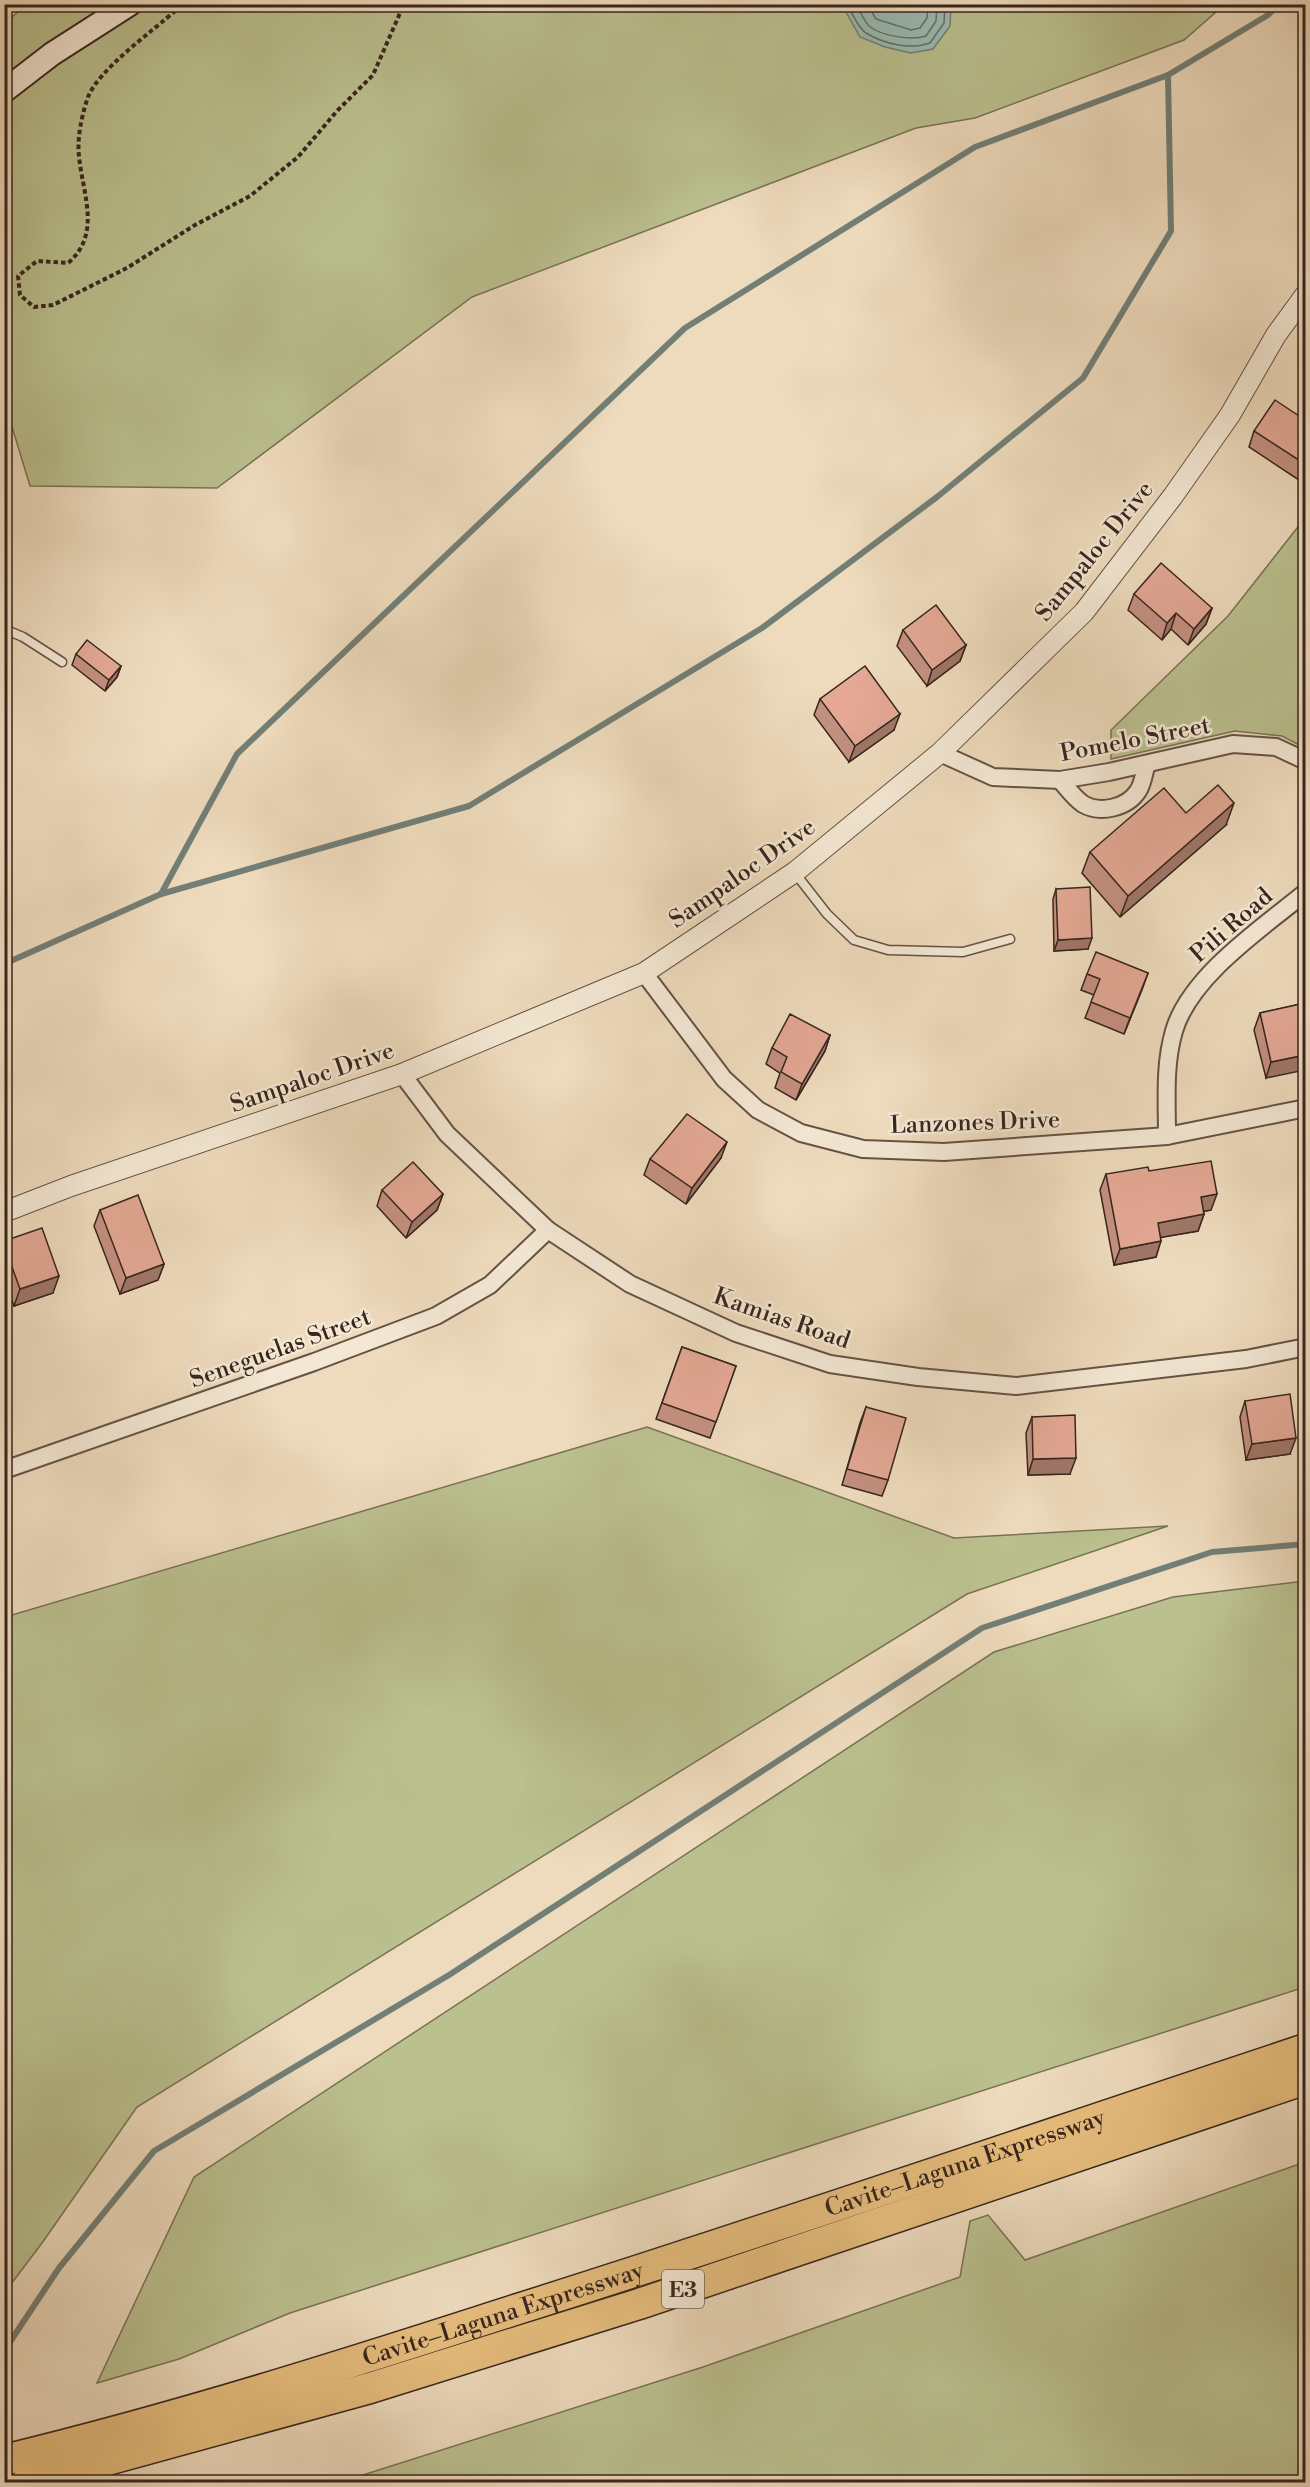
<svg xmlns="http://www.w3.org/2000/svg" width="1310" height="2487" viewBox="0 0 1310 2487" font-family="'Libre Bodoni',serif">
	<style>
		.green { fill: #bbc08f; stroke: #797256; stroke-width: 1.5 }
		.water { fill: #99bbb3; stroke: #727f77; stroke-width: 1.5 }
		.lines { fill: none; stroke-linecap: round; stroke-linejoin: round }
		.shore { stroke: #687068; stroke-width: 1.5 }
		.stream { stroke: #727f77; stroke-width: 6 }
		.service-casing { stroke: #655246; stroke-width: 11 }
		.minor-casing { stroke: #655246; stroke-width: 20 }
		.tertiary-casing { stroke: #655246; stroke-width: 22 }
		.secondary-casing { stroke: #37251e; stroke-width: 26 }
		.motorway-casing { stroke: #37251e; stroke-width: 33 }
		.path { stroke: #37251e; stroke-width: 4; stroke-dasharray: 4.5 3; stroke-linecap: butt }
		.service { stroke: #f4e8d4; stroke-width: 8 }
		.minor { stroke: #f4e8d4; stroke-width: 16 }
		.tertiary { stroke: #f4e8d4; stroke-width: 20 }
		.secondary { stroke: #f4e8d4; stroke-width: 22 }
		.motorway { stroke: #e7be7e; stroke-width: 30 }
		.wall { fill: #c49080; stroke: #37251e; stroke-width: 1.5 }
		.shaded-wall { fill: #a07668; stroke: #37251e; stroke-width: 1.5 }
		.building { fill: #e4a895; stroke: #37251e; stroke-width: 1.5 }
		.labels { text-anchor: middle; stroke-width: 5; stroke-linejoin: round; paint-order: stroke }
		.shield { fill: #f4e8d4; stroke: #706055; stroke-width: 1.5 }
		.shield-label { font-size: 22px; font-weight: bold; fill: #37251e }
		.street-label { font-size: 24px; fill: #37251e; stroke: #f4e8d4 }
	</style>
	<rect width="100%" height="100%" fill="#eedbbd"/>
	<filter id="stains"><feTurbulence type="fractalNoise" baseFrequency=".00333" numOctaves="4"/><feColorMatrix values="0 0 0 0 .2 0 0 0 0 .09 0 0 0 0 .02 0 0 0 .5 -.17"/></filter>
	<radialGradient id="worn" r=".72"><stop offset=".6" stop-color="#630" stop-opacity="0"/><stop offset="1" stop-color="#630" stop-opacity=".3"/></radialGradient>
	<g class="green">
		<polygon points="27,4 1224,5 1184,40 975,118 916,128 472,297 217,488 30,486 5,404 4,24"/>
		<polygon points="1305,518 1305,748 1282,736 1235,731 1111,759 1111,730 1228,616"/>
		<polygon points="647,1427 954,1538 1168,1526 967,1594 137,2107 42,2243 5,2292 5,1617"/>
		<polygon points="1305,1581 1305,1987 290,2313 179,2359 97,2383 194,2177 994,1652 1173,1597"/>
		<polygon points="1305,2162 1305,2482 341,2482 703,2367 960,2277 970,2221 988,2215 1025,2260"/>
	</g>
	<polygon class="water" points="842,5 951,5 950,26 933,49 911,53 885,47 860,37"/>
	<g class="lines">
		<g class="shore">
			<path d="M848,4C851,13 859,28 866,33C884,44 910,50 930,43L944,23L945,4"/>
			<path d="M856,4C860,11 864,21 869,26C881,36 912,41 926,36L936,21L937,4"/>
			<polyline points="867,4 876,19 911,30 920,28 927,18 928,4"/>
		</g>
		<g class="stream">
			<polyline points="161,894 237,754 685,328 975,147 1168,75 1268,15 1279,4"/>
			<polyline points="4,964 161,894 469,806 762,628 937,497 1083,378 1171,231 1168,75"/>
			<polyline points="4,2351 59,2268 154,2151 449,1975 982,1628 1212,1552 1306,1544"/>
		</g>
		<defs>
			<g id="service">
				<polyline points="4,629 23,637 62,662"/>
				<polyline points="795,873 827,914 854,940 888,950 963,952 1010,939"/>
			</g>
			<g id="minor">
				<polyline points="940,753 993,777 1060,780 1109,772 1233,744 1276,747 1306,761"/>
				<path d="M1060,780C1067,788 1074,798 1083,804C1100,814 1127,808 1138,791C1143,784 1144,772 1147,764"/>
				<polyline points="644,973 724,1079 758,1110 801,1133 863,1149 944,1152 1167,1136 1306,1108"/>
				<polyline points="402,1074 447,1134 548,1230 630,1284 736,1333 830,1364 918,1377 1016,1386 1246,1359 1306,1347"/>
				<path d="M1167,1136C1167,1101 1164,1065 1174,1031C1190,976 1262,928 1306,892"/>
				<polyline points="4,1470 314,1362 436,1316 490,1285 548,1230"/>
			</g>
			<polyline id="tertiary" points="4,1212 71,1186 402,1074 644,973 795,872 940,753 1084,612 1173,496 1230,415 1276,335 1306,294"/>
			<polyline id="secondary" points="4,91 52,54 130,4"/>
			<g id="motorway">
				<path id="s1" d="M4,2460C178,2418 348,2364 518,2309C781,2226 1043,2136 1306,2049"/>
				<polyline points="27,2482 370,2388 639,2304 1306,2079"/>
			</g>
		</defs>
		<use href="#service" class="service-casing"/>
		<use href="#minor" class="minor-casing"/>
		<use href="#tertiary" class="tertiary-casing"/>
		<use href="#secondary" class="secondary-casing"/>
		<use href="#motorway" class="motorway-casing"/>
		<path class="path" d="M179,4L176,10C153,31 99,69 88,97C84,108 80,125 79,137C74,179 108,229 68,263L37,261L18,276L20,295L34,307L53,305L127,268L195,225L250,196L298,157L337,111L373,75L404,4"/>
		<use href="#service" class="service"/>
		<use href="#minor" class="minor"/>
		<use href="#tertiary" class="tertiary"/>
		<use href="#secondary" class="secondary"/>
		<use href="#motorway" class="motorway"/>
	</g>
	<g class="wall">
		<polygon points="1305,420 1305,484 1249,447 1254,431"/>
		<polygon points="1134,594 1212,608 1206,624 1188,645 1171,629 1162,640 1128,610"/>
		<polygon points="903,630 966,645 960,661 927,686 897,646"/>
		<polygon points="76,654 121,666 117,677 105,691 72,665"/>
		<polygon points="820,699 894,730 849,762 814,715"/>
		<polygon points="1226,825 1120,917 1082,873 1090,852"/>
		<polygon points="1056,889 1088,949 1054,951 1053,899"/>
		<polygon points="1148,973 1124,1034 1085,1018 1094,995 1081,990 1087,974"/>
		<polygon points="1305,1003 1266,1078 1254,1030 1260,1013"/>
		<polygon points="830,1035 825,1051 796,1100 775,1088 780,1073 766,1064 772,1048"/>
		<polygon points="721,1158 686,1204 644,1175 650,1159"/>
		<polygon points="1106,1174 1211,1210 1203,1211 1204,1214 1198,1231 1161,1237 1156,1257 1114,1265 1100,1190"/>
		<polygon points="382,1190 443,1194 437,1210 406,1238 377,1206"/>
		<polygon points="100,1210 164,1264 158,1280 120,1294 94,1226"/>
		<polygon points="4,1241 53,1293 14,1306 4,1278"/>
		<polygon points="682,1347 736,1366 710,1438 656,1419"/>
		<polygon points="1245,1401 1290,1454 1246,1460 1240,1417"/>
		<polygon points="866,1407 888,1480 882,1496 842,1485 860,1423"/>
		<polygon points="1032,1417 1070,1474 1028,1475 1026,1433"/>
	</g>
	<g class="shaded-wall">
		<polygon points="1212,608 1206,624 1188,645 1194,629"/>
		<polygon points="1176,613 1171,629 1162,640 1167,623"/>
		<polygon points="966,645 960,661 927,686 932,670"/>
		<polygon points="121,666 117,677 105,691 109,680"/>
		<polygon points="900,714 894,730 849,762 855,746"/>
		<polygon points="1234,803 1226,825 1120,917 1128,896"/>
		<polygon points="1092,938 1088,949 1054,951 1058,940"/>
		<polygon points="1148,973 1142,990 1124,1034 1130,1018"/>
		<polygon points="830,1035 825,1051 796,1100 802,1084"/>
		<polygon points="1305,1055 1305,1070 1266,1078 1271,1062"/>
		<polygon points="727,1142 721,1158 686,1204 692,1188"/>
		<polygon points="443,1194 437,1210 406,1238 412,1222"/>
		<polygon points="1217,1194 1211,1210 1195,1213 1201,1197"/>
		<polygon points="1204,1214 1198,1231 1152,1239 1158,1223"/>
		<polygon points="1161,1241 1156,1257 1114,1265 1120,1249"/>
		<polygon points="164,1264 158,1280 120,1294 126,1278"/>
		<polygon points="59,1276 53,1293 14,1306 20,1289"/>
		<polygon points="1296,1438 1290,1454 1246,1460 1252,1444"/>
		<polygon points="1076,1458 1070,1474 1028,1475 1033,1459"/>
	</g>
	<g class="building">
		<polygon points="1275,400 1305,420 1305,464 1254,431"/>
		<polygon points="1161,563 1212,608 1194,629 1176,613 1167,623 1134,594"/>
		<polygon points="936,605 966,645 932,670 903,630"/>
		<polygon points="87,640 121,666 109,680 76,654"/>
		<polygon points="865,666 900,714 855,746 820,699"/>
		<polygon points="1218,785 1234,803 1128,896 1090,852 1164,788 1186,813"/>
		<polygon points="1090,887 1092,938 1058,940 1056,889"/>
		<polygon points="1096,952 1148,973 1130,1018 1091,1002 1100,979 1087,974"/>
		<polygon points="1305,1003 1305,1055 1271,1062 1260,1013"/>
		<polygon points="790,1014 830,1035 802,1084 781,1072 787,1057 772,1048"/>
		<polygon points="687,1114 727,1142 692,1188 650,1159"/>
		<polygon points="1211,1161 1217,1194 1201,1197 1204,1214 1158,1223 1161,1241 1120,1249 1106,1174 1148,1167 1149,1171"/>
		<polygon points="413,1162 443,1194 412,1222 382,1190"/>
		<polygon points="138,1195 164,1264 126,1278 100,1210"/>
		<polygon points="42,1228 59,1276 20,1289 4,1245 4,1241"/>
		<polygon points="682,1347 736,1366 716,1422 662,1403"/>
		<polygon points="1290,1394 1296,1438 1252,1444 1245,1401"/>
		<polygon points="866,1407 906,1418 888,1480 847,1469"/>
		<polygon points="1075,1415 1076,1458 1033,1459 1032,1417"/>
	</g>
	<g class="labels">
		<rect class="shield" x="662" y="2270" width="42" height="38" rx="4.5"/>
		<g class="shield-label">
			<text x="683" y="2297">E3</text>
		</g>
		<g class="street-label">
			<text transform="translate(1094 551) rotate(-51)" y="8">Sampaloc Drive</text>
			<text transform="translate(1135 739) rotate(-11)" y="8">Pomelo Street</text>
			<text transform="translate(742 873) rotate(-35)" y="8">Sampaloc Drive</text>
			<text transform="translate(1231 925) rotate(-41)" y="8">Pili Road</text>
			<text transform="translate(312 1077) rotate(-19)" y="8">Sampaloc Drive</text>
			<text transform="translate(975 1122) rotate(-2)" y="8">Lanzones Drive</text>
			<text transform="translate(782 1318) rotate(19)" y="8">Kamias Road</text>
			<text transform="translate(280 1348) rotate(-20)" y="8">Seneguelas Street</text>
			<text dy="8" stroke="none"><textPath href="#s1" startOffset="1006">Cavite–Laguna Expressway</textPath></text>
			<text dy="8" stroke="none"><textPath href="#s1" startOffset="520">Cavite–Laguna Expressway</textPath></text>
		</g>
	</g>
	<rect width="1310" height="2487" fill="none" stroke="#eedbbd" stroke-width="24"/>
	<rect x="6" y="6" width="1298" height="2475" fill="none" stroke="#37251e" stroke-width="3"/>
	<rect x="12" y="12" width="1286" height="2463" fill="none" stroke="#37251e" stroke-width="1.5"/>
	<rect width="100%" height="100%" filter="url(#stains)"/>
	<rect width="100%" height="100%" fill="url(#worn)"/>
</svg>
